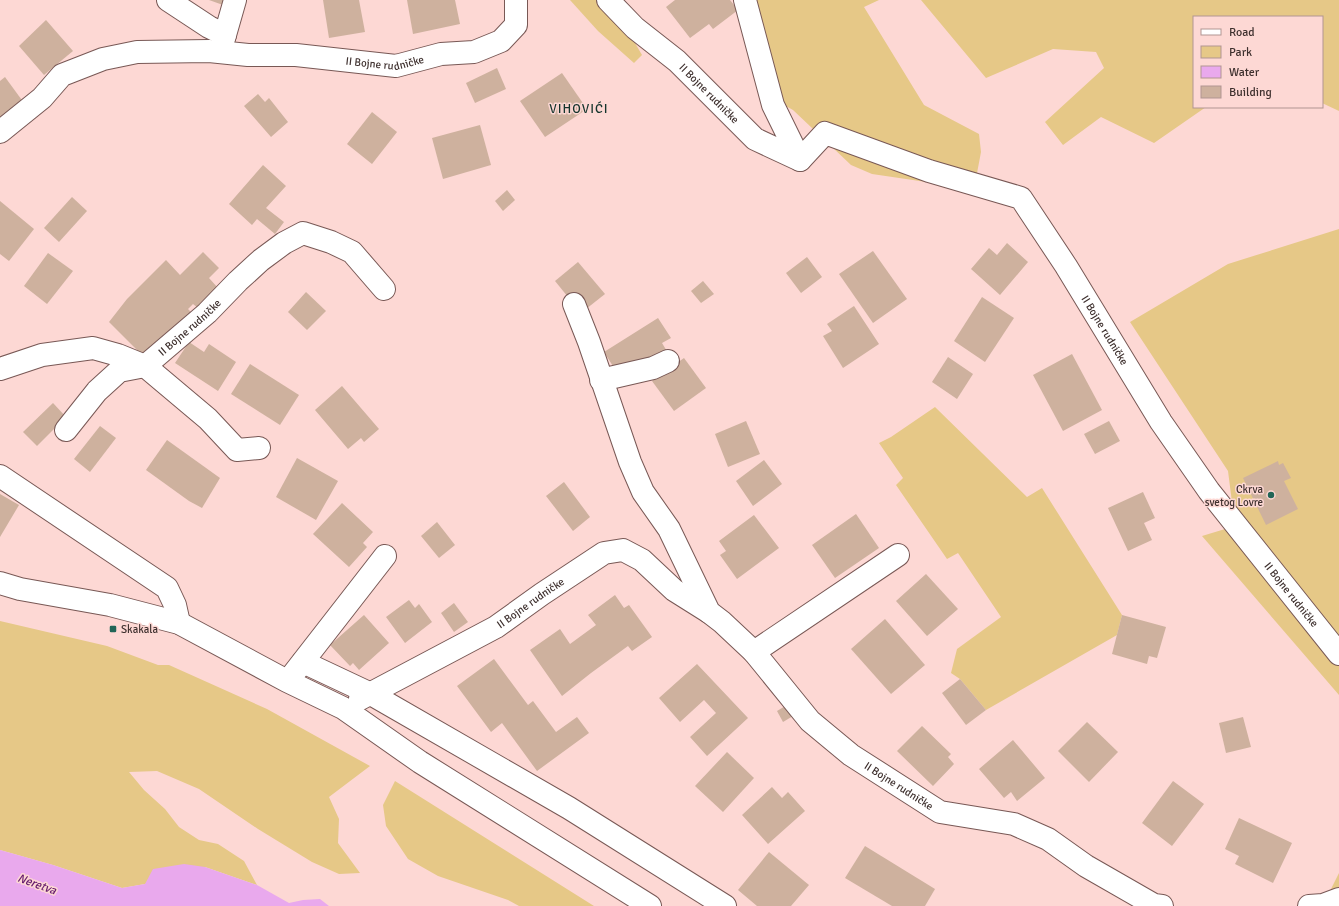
<svg xmlns="http://www.w3.org/2000/svg" width="1339" height="906" viewBox="0 0 1339 906" font-family="Signika,sans-serif">
	<style>
		.green { fill: #e6c887 }
		.water { fill: #e9a9ed }
		.building { fill: #ceb19e }
		.lines { fill: none; stroke-linecap: round; stroke-linejoin: round }
		.minor-casing { stroke: #785855; stroke-width: 24 }
		.minor { stroke: #fff; stroke-width: 22 }
		.poi-dot { fill: #216557; stroke: #fdd8d4; stroke-width: 1.5 }
		.labels { text-anchor: middle; stroke-width: 3; stroke-linejoin: round; paint-order: stroke }
		.street-label { font-size: 11px; fill: #3f312f; stroke: #fdd8d4 }
		.poi-label { font-size: 11px; fill: #3f312f; stroke: #fdd8d4; text-anchor: end }
		.water-label { font-size: 12px; font-style: italic; fill: #661b6d; stroke: #fdd8d4 }
		.quarter-label { font-size: 13px; letter-spacing: 1px; fill: #14342c; stroke: #fdd8d4 }
	</style>
	<rect width="100%" height="100%" fill="#fdd8d4"/>
	<g class="green">
		<polygon points="570,0 610,0 642,55 634,63 598,31"/>
		<polygon points="737,0 879,0 864,7 924,105 979,134 981,152 974,189 872,174 851,165 793,110 759,91"/>
		<polygon points="921,0 1339,0 1339,111 1322,103 1322,17 1194,17 1194,107 1206,107 1154,143 1101,117 1063,145 1045,122 1104,68 1096,52 1053,49 986,78"/>
		<polygon points="1339,229 1339,695 1202,536 1235,526 1228,471 1130,322 1228,264"/>
		<polygon points="935,407 1027,497 1042,488 1122,615 1117,635 986,710 960,679 951,673 957,649 1001,617 958,553 947,559 896,485 903,478 879,443 891,437"/>
		<polygon points="0,621 107,646 158,665 169,665 267,709 370,766 329,797 339,819 338,843 360,873 339,874 312,862 258,829 199,789 157,771 129,772 144,790 165,809 179,827 199,840 218,844 244,861 257,885 205,867 145,884 122,888 53,865 0,850"/>
		<polygon points="395,781 594,906 519,906 508,900 438,876 408,859 386,826 383,805"/>
		<polygon points="1339,873 1339,899 1323,905"/>
	</g>
	<polygon class="water" points="0,850 53,865 122,888 145,884 153,869 184,864 205,867 257,885 289,903 303,900 320,899 329,906 0,906"/>
	<g class="building">
		<polygon points="209,0 225,0 223,5"/>
		<polygon points="323,0 359,0 365,32 329,38"/>
		<polygon points="407,0 455,0 460,24 413,34"/>
		<polygon points="675,0 730,0 738,10 713,29 709,24 690,38 666,7"/>
		<polygon points="46,20 73,51 44,75 19,46"/>
		<polygon points="497,68 506,89 475,103 466,83"/>
		<polygon points="562,73 587,109 545,137 520,101"/>
		<polygon points="5,77 24,103 0,122 0,81"/>
		<polygon points="258,94 265,102 269,98 288,122 271,137 244,106"/>
		<polygon points="372,112 397,132 372,164 347,144"/>
		<polygon points="480,125 491,165 443,179 432,138"/>
		<polygon points="263,165 286,186 266,208 284,222 275,234 257,219 252,225 229,204"/>
		<polygon points="507,190 515,200 503,211 495,201"/>
		<polygon points="72,197 87,211 59,242 44,228"/>
		<polygon points="0,201 34,229 9,261 0,254"/>
		<polygon points="1007,243 1028,262 1000,295 971,269 989,248 997,255"/>
		<polygon points="873,251 907,299 873,323 839,274"/>
		<polygon points="203,252 219,268 209,278 218,288 198,308 193,304 188,309 191,312 144,357 109,322 127,299 166,260 180,275"/>
		<polygon points="48,253 73,271 47,304 24,286"/>
		<polygon points="807,257 822,277 801,293 786,273"/>
		<polygon points="578,262 605,294 581,313 555,281"/>
		<polygon points="703,281 714,294 701,303 691,291"/>
		<polygon points="306,292 326,311 307,330 288,312"/>
		<polygon points="982,297 1014,318 985,362 954,341"/>
		<polygon points="854,306 879,344 843,368 823,336 832,331 827,324"/>
		<polygon points="658,318 671,338 662,343 668,353 623,382 604,352"/>
		<polygon points="189,342 204,352 209,344 236,362 218,391 175,363"/>
		<polygon points="1072,354 1102,410 1063,431 1033,375"/>
		<polygon points="948,357 973,374 957,399 932,382"/>
		<polygon points="684,358 706,388 674,411 652,381"/>
		<polygon points="250,364 299,395 280,425 231,394"/>
		<polygon points="342,386 379,429 364,442 361,438 348,449 315,410"/>
		<polygon points="53,403 66,417 37,446 23,432"/>
		<polygon points="746,421 760,454 728,467 715,434"/>
		<polygon points="1109,421 1120,441 1095,454 1084,434"/>
		<polygon points="100,426 116,438 90,472 74,459"/>
		<polygon points="167,440 220,478 202,508 189,501 146,470"/>
		<polygon points="297,458 338,481 316,520 276,497"/>
		<polygon points="764,460 782,484 753,506 736,481"/>
		<polygon points="1278,461 1279,465 1283,463 1291,478 1284,481 1298,509 1266,525 1243,478"/>
		<polygon points="564,482 590,517 573,531 546,496"/>
		<polygon points="1143,492 1155,518 1144,523 1152,540 1128,551 1108,508"/>
		<polygon points="0,494 19,505 0,537"/>
		<polygon points="342,503 373,532 363,543 367,547 349,567 313,534"/>
		<polygon points="856,514 879,548 835,578 812,545"/>
		<polygon points="754,515 779,548 737,579 720,555 726,551 719,541"/>
		<polygon points="437,522 455,545 439,558 421,536"/>
		<polygon points="926,574 958,609 927,636 896,601"/>
		<polygon points="615,595 624,608 629,605 652,637 632,651 628,646 591,673 562,696 530,650 560,629 570,644 596,625 588,615"/>
		<polygon points="409,600 415,608 419,604 432,622 405,643 386,617"/>
		<polygon points="454,603 468,622 454,632 441,613"/>
		<polygon points="364,615 389,643 359,670 353,663 350,666 330,645"/>
		<polygon points="1122,615 1166,627 1157,658 1149,656 1147,664 1112,654"/>
		<polygon points="885,619 925,665 891,694 851,649"/>
		<polygon points="494,659 528,705 533,701 556,732 577,717 589,733 537,771 502,723 491,732 457,686"/>
		<polygon points="697,664 748,718 707,756 690,737 716,713 704,700 680,722 659,698"/>
		<polygon points="960,679 986,710 966,725 942,693"/>
		<polygon points="787,705 793,716 783,722 777,711"/>
		<polygon points="1243,717 1251,747 1226,753 1219,723"/>
		<polygon points="1087,722 1118,752 1089,782 1058,751"/>
		<polygon points="922,726 951,754 948,757 954,764 933,786 897,751"/>
		<polygon points="1013,740 1045,778 1017,801 1011,792 1004,798 979,769"/>
		<polygon points="727,752 754,778 723,812 695,786"/>
		<polygon points="1173,781 1204,804 1172,846 1142,823"/>
		<polygon points="772,787 782,798 788,792 805,811 768,844 742,815"/>
		<polygon points="1239,818 1292,843 1273,883 1235,864 1239,856 1225,849"/>
		<polygon points="865,846 935,889 925,906 892,906 845,878"/>
		<polygon points="769,852 809,885 791,906 757,906 738,890"/>
	</g>
	<g class="lines">
		<defs>
			<g id="minor">
				<polyline points="168,0 209,27 225,35"/>
				<path id="s1" d="M608,0L635,28L677,61L755,139L800,160L773,105L745,0"/>
				<polyline points="221,49 235,0"/>
				<path id="s2" d="M0,132L42,98L62,75L103,59L137,52L209,51L248,55H296L396,66L441,54L474,52L501,41L516,25V0"/>
				<path id="s3" d="M800,160L825,133L929,171L1021,198L1066,266L1161,422L1209,491L1339,654"/>
				<path id="s4" d="M574,304L589,342L630,462L643,492L669,529L709,612L722,622L754,652L810,721L851,755L940,812L1014,824L1048,839L1086,866L1154,905L1162,906"/>
				<polyline points="0,369 42,355 93,348 118,355 145,366 208,419 237,450 259,448"/>
				<polyline points="601,380 653,368 668,361"/>
				<path id="s5" d="M66,430L97,391L119,371L145,366L207,313L238,281L261,260L284,243L303,233L331,242L352,252L384,289"/>
				<polyline points="0,476 167,588 175,605 179,623"/>
				<polyline points="0,583 20,589 110,605 179,623 287,681 343,708 420,762 650,906"/>
				<polyline points="754,652 898,555"/>
				<polyline points="303,662 371,694 569,808 725,906"/>
				<polyline points="294,673 385,556"/>
				<path id="s6" d="M360,699L496,627L542,594L604,553L623,550L642,560L674,590L709,612"/>
				<polyline points="1309,906 1323,905 1339,899"/>
			</g>
		</defs>
		<use href="#minor" class="minor-casing"/>
		<use href="#minor" class="minor"/>
	</g>
	<g class="poi-dot">
		<circle cx="1271" cy="495" r="4"/>
		<rect x="109" y="625" width="8" height="8" rx="2"/>
	</g>
	<g class="labels">
		<g class="street-label">
			<text dy="4" stroke="none"><textPath href="#s2" startOffset="412">II Bojne rudničke</textPath></text>
			<text dy="4" stroke="none"><textPath href="#s1" startOffset="138">II Bojne rudničke</textPath></text>
			<text dy="4" stroke="none"><textPath href="#s5" startOffset="165">II Bojne rudničke</textPath></text>
			<text dy="4" stroke="none"><textPath href="#s3" startOffset="400">II Bojne rudničke</textPath></text>
			<text dy="4" stroke="none"><textPath href="#s3" startOffset="724">II Bojne rudničke</textPath></text>
			<text dy="4" stroke="none"><textPath href="#s6" startOffset="196">II Bojne rudničke</textPath></text>
			<text dy="4" stroke="none"><textPath href="#s4" startOffset="597">II Bojne rudničke</textPath></text>
		</g>
		<g class="poi-label">
			<text x="1263" y="493">Ckrva<tspan x="1263" dy="13">svetog Lovre</tspan></text>
			<text x="121" y="633" text-anchor="start">Skakala</text>
		</g>
		<g class="water-label">
			<text transform="translate(37 884) rotate(20)" y="4">Neretva</text>
		</g>
		<g class="quarter-label">
			<text x="579" y="113">VIHOVIĆI</text>
		</g>
	</g>
	<rect x="1193" y="16" width="130" height="92" fill="#fdd8d4" stroke="#b19592"/>
	<rect x="1201" y="29" width="20" height="6" fill="#ffffff" stroke="#b19592"/>
	<text x="1229" y="36" font-size="12" fill="#3f312f">Road</text>
	<rect x="1201" y="46" width="20" height="12" fill="#e6c887" stroke="#b19592"/>
	<text x="1229" y="56" font-size="12" fill="#3f312f">Park</text>
	<rect x="1201" y="66" width="20" height="12" fill="#e9a9ed" stroke="#b19592"/>
	<text x="1229" y="76" font-size="12" fill="#3f312f">Water</text>
	<rect x="1201" y="86" width="20" height="12" fill="#ceb19e" stroke="#b19592"/>
	<text x="1229" y="96" font-size="12" fill="#3f312f">Building</text>
</svg>
